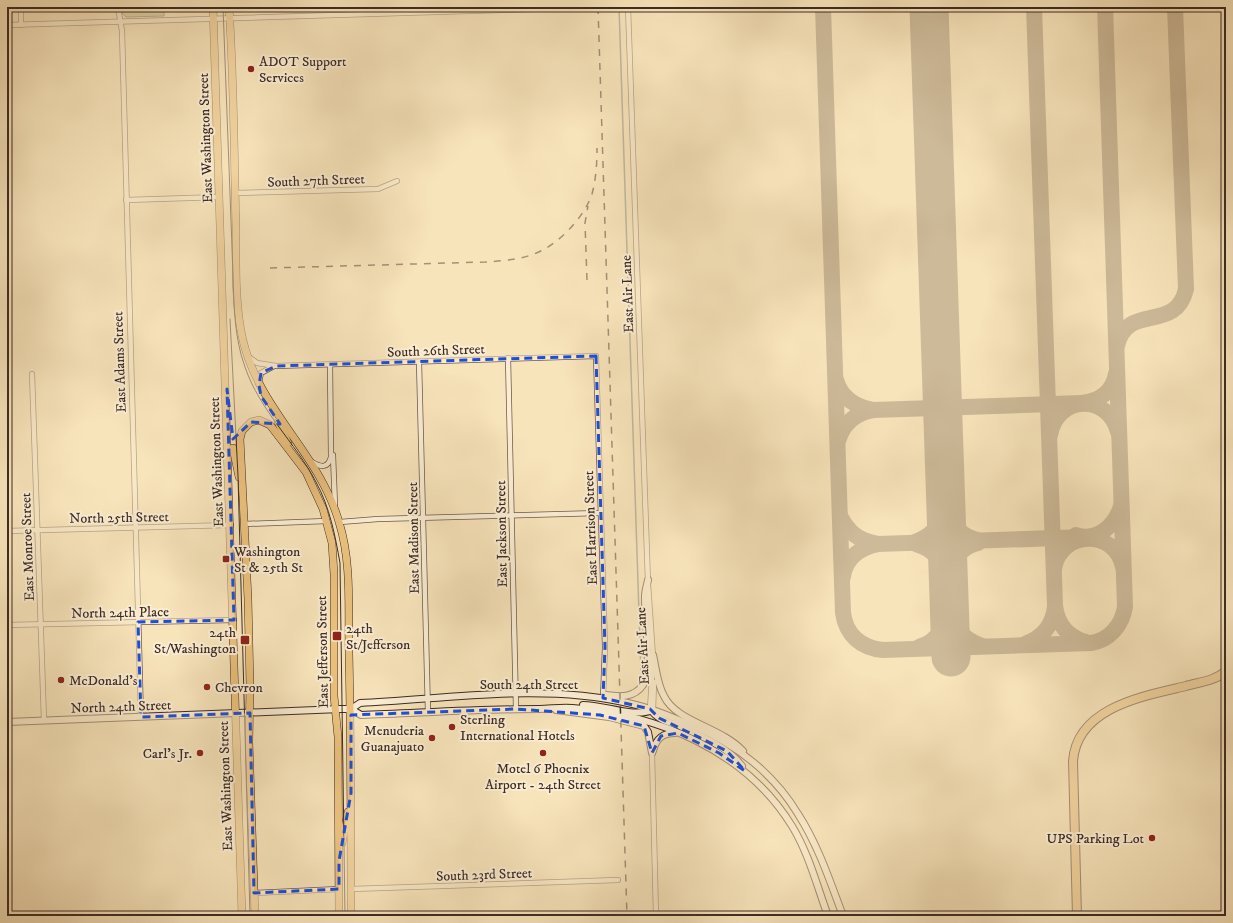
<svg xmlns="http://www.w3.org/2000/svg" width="1233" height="923" viewBox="0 0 1233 923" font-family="'IM FELL DW Pica',serif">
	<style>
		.green { fill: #c0c38e; stroke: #7e7759 }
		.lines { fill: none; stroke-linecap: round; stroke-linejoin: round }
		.stream { stroke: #7a827e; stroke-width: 1.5 }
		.taxiway { stroke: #9a8870; stroke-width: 16 }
		.runway { stroke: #9a8870; stroke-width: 39 }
		.minor-casing { stroke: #6c594a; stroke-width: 6 }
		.secondary-casing { stroke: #3d2b24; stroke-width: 8 }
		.primary-casing { stroke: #3d2b24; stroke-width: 8 }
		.motorway-casing { stroke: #3d2b24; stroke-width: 10 }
		.minor { stroke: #faedd3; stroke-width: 4.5 }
		.secondary { stroke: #faedd3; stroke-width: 6 }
		.primary { stroke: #ecc27e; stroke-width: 7 }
		.motorway { stroke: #ecc27e; stroke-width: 8 }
		.tram { stroke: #3d2b24; stroke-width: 1 }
		.rail { stroke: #3d2b24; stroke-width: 1.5; stroke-dasharray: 7 7; stroke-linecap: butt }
		.marked { fill: none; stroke: #1d4ed8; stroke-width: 3; stroke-dasharray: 8 5; stroke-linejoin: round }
		.poi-dot { fill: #8f2418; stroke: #faedd3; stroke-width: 1.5 }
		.labels { text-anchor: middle; stroke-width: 4; stroke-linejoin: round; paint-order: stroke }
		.poi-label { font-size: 14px; fill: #3d2b24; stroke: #faedd3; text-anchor: start }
		.street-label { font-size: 14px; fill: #3d2b24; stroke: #faedd3 }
	</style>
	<rect width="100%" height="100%" fill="#f8e4bb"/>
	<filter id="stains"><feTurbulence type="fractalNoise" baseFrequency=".005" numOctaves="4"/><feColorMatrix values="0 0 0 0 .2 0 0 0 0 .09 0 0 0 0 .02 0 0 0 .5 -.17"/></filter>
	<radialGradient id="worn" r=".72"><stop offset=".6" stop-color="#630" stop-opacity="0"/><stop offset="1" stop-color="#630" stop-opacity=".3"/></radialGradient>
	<polygon class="green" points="122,7 164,7 164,16 126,17 122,13"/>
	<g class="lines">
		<polyline class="stream" points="619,7 641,674"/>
		<g class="taxiway">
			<path d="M823,7L843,613C846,635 861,648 883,650L1091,643C1110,640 1122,625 1125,607L1105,7"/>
			<path d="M1034,7L1055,605C1057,624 1068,637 1086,642"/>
			<path d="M1117,346C1126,302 1176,334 1186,289L1175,7"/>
			<path d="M836,380C841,398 856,407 873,410"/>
			<path d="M1082,403C1100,401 1113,391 1116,374"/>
			<path d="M1050,435C1057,395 1108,393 1118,432"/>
			<path d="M838,441C843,424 855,413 873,410L1082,403"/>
			<path d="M946,502C949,520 957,536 978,540"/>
			<path d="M840,516C849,533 859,541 878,544"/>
			<path d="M1076,535C1097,542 1115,526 1121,506"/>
			<path d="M915,542C935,535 942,522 946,502"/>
			<path d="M916,544C934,549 944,563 948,580"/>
			<path d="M1054,569C1060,530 1115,528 1123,567"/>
			<path d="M843,577C845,558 861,547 878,544L1087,537"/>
			<path d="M948,580C951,562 960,547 978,543"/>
			<path d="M949,607C953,627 962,639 982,646"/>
			<path d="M1025,644C1042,638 1053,625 1055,607"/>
			<path d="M919,647C939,641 947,624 949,605"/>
		</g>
		<polyline class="runway" points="929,7 951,657"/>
		<defs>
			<g id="minor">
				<polyline points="21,7 21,25"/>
				<polyline points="118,7 122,31 141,717"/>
				<polyline points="628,7 648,583"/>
				<polyline points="7,25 569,8"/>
				<polyline points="235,193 378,189 397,181"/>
				<polyline points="126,200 220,197"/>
				<polyline points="249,357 257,363 276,366 596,356 605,647 603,698"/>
				<polyline points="508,358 516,709"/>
				<polyline points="419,362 428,713"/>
				<polyline points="32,374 44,720"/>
				<polyline points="259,382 261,373 274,366"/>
				<polyline points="333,455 335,506"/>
				<path d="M312,462C320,467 328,469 331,457L330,365"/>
				<polyline points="340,522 378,519 600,513"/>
				<polyline points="244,524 327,521"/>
				<polyline points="7,531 231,525"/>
				<polyline points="648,584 653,657"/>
				<polyline points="7,625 234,620"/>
				<polyline points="650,709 652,678 650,654"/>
				<polyline points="653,710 654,682"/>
				<polyline points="652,753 656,916"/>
				<polyline points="351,889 618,880"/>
				<polyline points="254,893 339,889"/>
			</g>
			<g id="secondary">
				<polyline points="1226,84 1226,91"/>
				<path d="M653,655C656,668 657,684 664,696C676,722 721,727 743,751"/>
				<path d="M606,695C620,697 634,698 643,685C653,671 644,616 645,596C645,591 647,585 648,580"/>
				<path d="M583,705C605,705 633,718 653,710"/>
				<path d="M351,709L361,715C420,713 480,709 539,709C550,709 561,707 572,708C658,714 746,751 792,826C809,854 817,886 828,916"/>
				<polyline points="556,710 609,717 644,726 648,732 652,753"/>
				<path d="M651,710C658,720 669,722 680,726C701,736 728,747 742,766"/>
				<path d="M7,722L341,709H351L360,703C447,699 542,683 628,703C651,708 672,717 693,726C736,744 774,774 798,814C818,845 830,881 843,916"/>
				<path d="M653,751C656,739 662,733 675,733"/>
			</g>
			<g id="primary">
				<path d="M213,7C224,310 233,613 242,916"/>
				<path d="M229,7C234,80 234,154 236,228C236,262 235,298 241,331C255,409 318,449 339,522C352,563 348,609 349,653C351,740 351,828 351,916"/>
				<polyline points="278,422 288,443"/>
				<polyline points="233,448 239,477"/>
				<polyline points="342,843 348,812"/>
				<polyline points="255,916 249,742 250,685 248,599 240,439 242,431 251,422 259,420 270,425 306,472 323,509 332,543 334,574 334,696 338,737 339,916"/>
			</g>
			<path id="motorway" d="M1077,916L1073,761C1077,707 1144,696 1186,686C1200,682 1215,681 1226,671"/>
		</defs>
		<use href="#minor" class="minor-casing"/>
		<use href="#secondary" class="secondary-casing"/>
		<use href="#primary" class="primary-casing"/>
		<use href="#motorway" class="motorway-casing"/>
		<use href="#minor" class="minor"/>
		<use href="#secondary" class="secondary"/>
		<use href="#primary" class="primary"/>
		<use href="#motorway" class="motorway"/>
		<g class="tram">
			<path d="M223,7L233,274C234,305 234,337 245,367C260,411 295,442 316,482C330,508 335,535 340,563L345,916"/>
			<polyline points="230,319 238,476 250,916"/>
		</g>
		<g class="rail">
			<polyline points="598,7 627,916"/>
			<path d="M270,268L485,262C501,261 518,260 534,254C558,245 584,218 592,194C596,179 597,164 597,148"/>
			<polyline points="587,280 585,223 588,206"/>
		</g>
	</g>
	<path d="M0 0H1233V923H0ZM596,356L605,647L603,698L650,709L659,718L727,751L745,771L719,753L678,733L661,736L652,753L644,726L600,715L516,709L351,715V793L339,861V889L254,893L250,713L141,717L138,622L234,620L227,389L233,439L251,422L280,424L261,396L259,385L261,373L276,366Z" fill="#f8e4bb" fill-opacity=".55" fill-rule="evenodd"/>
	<path class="marked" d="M596,356L605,647L603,698L650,709L659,718L727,751L745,771L719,753L678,733L661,736L652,753L644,726L600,715L516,709L351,715V793L339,861V889L254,893L250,713L141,717L138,622L234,620L227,389L233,439L251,422L280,424L261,396L259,385L261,373L276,366Z"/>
	<g class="poi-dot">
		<circle cx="251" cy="69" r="4"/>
		<rect x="222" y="555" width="8" height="8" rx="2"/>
		<rect x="332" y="631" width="10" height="10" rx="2"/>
		<rect x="240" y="635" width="10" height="10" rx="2"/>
		<circle cx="61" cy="680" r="4"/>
		<circle cx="207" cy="687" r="4"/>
		<circle cx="452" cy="727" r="4"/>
		<circle cx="432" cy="738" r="4"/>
		<circle cx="200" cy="753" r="4"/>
		<circle cx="543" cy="753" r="4"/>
		<circle cx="1152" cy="838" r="4"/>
	</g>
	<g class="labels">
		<g class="poi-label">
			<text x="259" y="66">ADOT Support<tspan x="259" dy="16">Services</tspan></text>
			<text x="234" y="556">Washington<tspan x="234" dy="16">St &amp; 25th St</tspan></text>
			<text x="346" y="633">24th<tspan x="346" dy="16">St/Jefferson</tspan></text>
			<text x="236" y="637" text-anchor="end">24th<tspan x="236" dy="16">St/Washington</tspan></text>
			<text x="69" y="685">McDonald's</text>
			<text x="215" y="692">Chevron</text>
			<text x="460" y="724">Sterling<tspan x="460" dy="16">International Hotels</tspan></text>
			<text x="424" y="735" text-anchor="end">Menuderia<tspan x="424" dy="16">Guanajuato</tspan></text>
			<text x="192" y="758" text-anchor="end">Carl's Jr.</text>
			<text x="543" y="773" text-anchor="middle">Motel 6 Phoenix<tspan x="543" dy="16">Airport - 24th Street</tspan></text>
			<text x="1144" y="843" text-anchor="end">UPS Parking Lot</text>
		</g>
		<g class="street-label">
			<text transform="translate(205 138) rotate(-92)" y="5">East Washington Street</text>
			<text transform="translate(316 180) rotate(-2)" y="5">South 27th Street</text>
			<text transform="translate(627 294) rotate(-92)" y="5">East Air Lane</text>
			<text transform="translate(436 350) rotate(-2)" y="5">South 26th Street</text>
			<text transform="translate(119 362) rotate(-92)" y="5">East Adams Street</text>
			<text transform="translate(216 462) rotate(-92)" y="5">East Washington Street</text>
			<text transform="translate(119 517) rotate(-1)" y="5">North 25th Street</text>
			<text transform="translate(590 528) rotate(-92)" y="5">East Harrison Street</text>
			<text transform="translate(501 534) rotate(-91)" y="5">East Jackson Street</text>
			<text transform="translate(413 538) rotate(-91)" y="5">East Madison Street</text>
			<text transform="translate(27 547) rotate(-92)" y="5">East Monroe Street</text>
			<text transform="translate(120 612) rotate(-1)" y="5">North 24th Place</text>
			<text transform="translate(642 646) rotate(-93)" y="5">East Air Lane</text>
			<text transform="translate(322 652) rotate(-91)" y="5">East Jefferson Street</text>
			<text x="529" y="689">South 24th Street</text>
			<text transform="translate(121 706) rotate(-2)" y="5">North 24th Street</text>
			<text transform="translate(225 786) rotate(-92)" y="5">East Washington Street</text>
			<text transform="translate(484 874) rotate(-2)" y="5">South 23rd Street</text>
		</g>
	</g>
	<rect width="1233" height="923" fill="none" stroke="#f8e4bb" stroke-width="24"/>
	<rect x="8" y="8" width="1217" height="907" fill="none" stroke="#3d2b24" stroke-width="2"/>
	<rect x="12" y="12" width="1209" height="899" fill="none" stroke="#3d2b24"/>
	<rect width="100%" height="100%" filter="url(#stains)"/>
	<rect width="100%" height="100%" fill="url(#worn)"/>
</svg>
